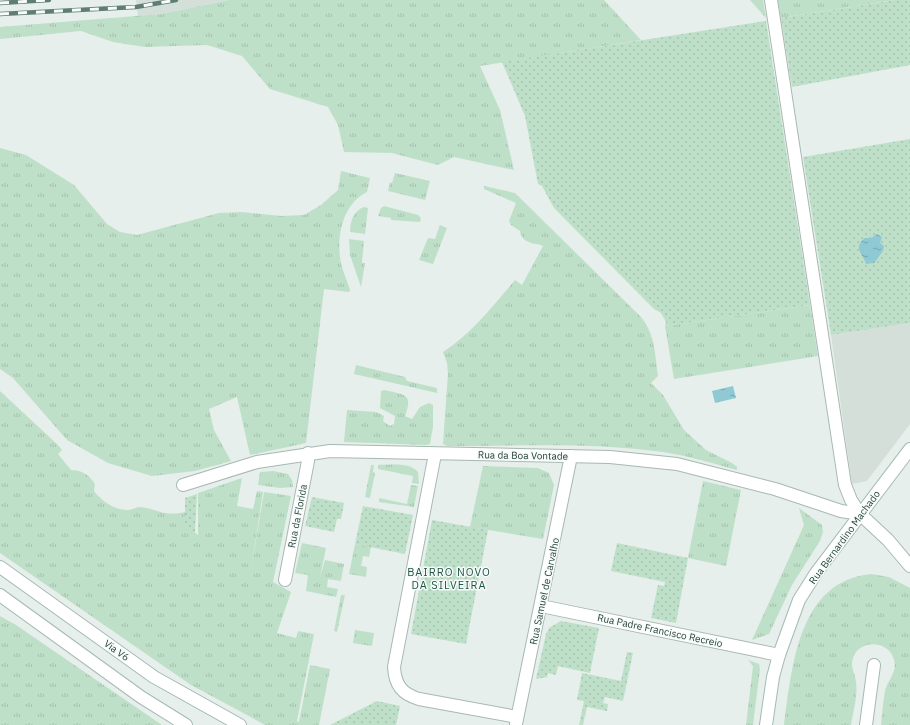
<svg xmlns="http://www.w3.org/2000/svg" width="910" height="725" viewBox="0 0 910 725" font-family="'IBM Plex Sans',sans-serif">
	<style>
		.built { fill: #d4dfda }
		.grass { fill: url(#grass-tufts) }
		.garden { fill: url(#garden-dots) }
		.water { fill: url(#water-ripples) }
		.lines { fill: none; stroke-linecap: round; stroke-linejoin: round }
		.minor-casing { stroke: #a8b8b2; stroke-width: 14 }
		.secondary-casing { stroke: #a4bbb3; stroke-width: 14 }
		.minor { stroke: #fff; stroke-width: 12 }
		.secondary { stroke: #fff; stroke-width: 12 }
		.rail-casing { stroke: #5f7d75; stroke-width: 4.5 }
		.rail { stroke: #f7fbf9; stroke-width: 3; stroke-dasharray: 9; stroke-linecap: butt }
		.labels { text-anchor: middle; stroke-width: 3; stroke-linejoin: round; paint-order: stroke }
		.street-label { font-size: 10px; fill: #24423a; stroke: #f7fbf9 }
		.neighbourhood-label { font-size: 11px; letter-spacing: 1px; fill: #1f5548; stroke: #f7fbf9 }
	</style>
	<defs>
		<pattern id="grass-tufts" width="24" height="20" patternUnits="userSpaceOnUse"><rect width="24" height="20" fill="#bfe0c8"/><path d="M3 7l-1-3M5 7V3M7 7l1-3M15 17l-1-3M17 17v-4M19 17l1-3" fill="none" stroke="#a4c1ad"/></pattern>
		<pattern id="garden-dots" width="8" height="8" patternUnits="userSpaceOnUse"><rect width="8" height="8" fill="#bfe0c8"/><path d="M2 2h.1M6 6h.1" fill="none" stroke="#a4c1ad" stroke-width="1.8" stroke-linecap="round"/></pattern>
		<pattern id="water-ripples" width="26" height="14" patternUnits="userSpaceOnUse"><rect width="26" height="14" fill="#8ec9d4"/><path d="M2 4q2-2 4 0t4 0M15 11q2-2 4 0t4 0" fill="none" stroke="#74a5ad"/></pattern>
	</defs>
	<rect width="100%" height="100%" fill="#e6efeb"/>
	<g class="built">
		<polygon points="136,0 229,0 161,14 138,16"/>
		<polygon points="910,323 910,424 867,481 852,484 831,335"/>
	</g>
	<g class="grass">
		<polygon points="229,0 604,0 641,40 480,66 500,110 514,170 454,157 438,165 392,153 344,152 338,125 328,107 270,89 242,56 207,45 145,47 113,42 81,31 0,39 0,27 161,14"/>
		<polygon points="750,0 763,0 766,18"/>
		<polygon points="778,0 894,0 781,18"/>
		<path d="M0,148L26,155L74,185L107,224L120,232L137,235L219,213L242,212L281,216L304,215L321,205L338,190L341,171L370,178L367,192C344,203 337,233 340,257C341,268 347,280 350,290L349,292L324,289L306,443L250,455L237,397L209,409L214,430L231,461L195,471L152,476L108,463L67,440L13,378L0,369Z"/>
		<polygon points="395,173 430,181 425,200 388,191 390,182 392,183"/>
		<path d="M484,186L515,193L640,316C655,333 655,354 658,376L651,383L663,395L684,430L706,450L732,463L737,467V470C712,463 688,456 663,452C592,442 519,446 447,446L443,444L448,373L447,363L443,352C472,333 492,307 515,280L522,285L543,246C534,242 523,245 520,231L511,225L509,221L516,203L484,189Z"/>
		<polygon points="384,206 418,215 421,218 420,222 391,220 391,218 378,216 381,208"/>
		<path d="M364,207L368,208L365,234L350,232C350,222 353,211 364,207Z"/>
		<polygon points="440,225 447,228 433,264 419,260 428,238 435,239"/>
		<polygon points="349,239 364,241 362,263 365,263 361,287 350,255"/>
		<polygon points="810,305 818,356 674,379 665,326"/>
		<polygon points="356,365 405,377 407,381 437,388 437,393 354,374"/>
		<path d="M384,390C404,395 414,393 405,416L412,419L420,407L429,403L433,405V427L430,444L426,445L344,442L347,410L376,412L384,416L383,421L390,426L394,424L395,416L380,408L381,391Z"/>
		<path d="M0,391L59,446L62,450L58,454L71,470C82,470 89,475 95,484L94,491C102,501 114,510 128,510C132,510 136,507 140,507C158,509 164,517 185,512V525L198,535V493L242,478L237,506L253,509L257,491L263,492L251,570L264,492L291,496L273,582L291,592L277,633L296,638L298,631L314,634L297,721L299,722L310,665L330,669L319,725H265L247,715L191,685L0,553Z"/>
		<polygon points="371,465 374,465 373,472 375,473 370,498 365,497"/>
		<path d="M378,465C391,465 409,462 418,472L419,484L412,483L413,476L378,469Z"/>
		<polygon points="483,466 538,468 549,473 554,485 543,539 470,527"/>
		<polygon points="273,471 288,474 292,480 293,487 280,488 258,485 260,472"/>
		<polygon points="703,481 741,490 726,566 688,558"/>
		<polygon points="411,485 418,486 414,507 379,502 379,498 407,504"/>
		<polygon points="799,508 822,525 823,532 820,541 792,585 769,634 752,640 804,525"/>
		<polygon points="302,543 326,548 320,577 325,560 344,564 341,581 328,579 327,587 338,589 336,597 306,591 308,575 295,573"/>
		<polygon points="355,544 371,547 369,557 363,556 361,566 367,567 366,577 349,574"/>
		<path d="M871,574L889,577L910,588V725H881C882,714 883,702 885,691C888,679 899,671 893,657C886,640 859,640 853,658C850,668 855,673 856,682C858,696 853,712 851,725H784C792,667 798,581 871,574Z"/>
		<polygon points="341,595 345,595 337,632 334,631"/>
		<polygon points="0,616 16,625 162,725 0,725"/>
		<polygon points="355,630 374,633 372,646 353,643"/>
		<polygon points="748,660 759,664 760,669 753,725 746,725 753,666"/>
	</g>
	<g class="garden">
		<polygon points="895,0 910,0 910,65 792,87 781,18"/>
		<polygon points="766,21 810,305 665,326 666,322 661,313 654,309 554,208 542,186 538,184 525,116 502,62"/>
		<polygon points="910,139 910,323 831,335 803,157"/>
		<polygon points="197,494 195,534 185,525 185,498"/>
		<polygon points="312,497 344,503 341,519 337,519 334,532 305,526"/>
		<polygon points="363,506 413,515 405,554 355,544"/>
		<polygon points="432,520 488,530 466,644 411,634"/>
		<polygon points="617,543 688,558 676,623 651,618 658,585 664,586 665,582 611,571"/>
		<polygon points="561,621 599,628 590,673 558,666 556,675 548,673 547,677 536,679 546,634 549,628"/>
		<polygon points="627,652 633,653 623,701 605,697 603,703 608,704 607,711 587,707 583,725 579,725 584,701 577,700 582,673 621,681"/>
		<polygon points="377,701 400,706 396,725 330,725"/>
	</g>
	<g class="water">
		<path d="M877,234L882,237L880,243L884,246L883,251L874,263L866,264C864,255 852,248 865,238H871Z"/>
		<polygon points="733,386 736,398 715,403 712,391"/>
	</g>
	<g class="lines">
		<defs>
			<g id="minor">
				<polyline points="771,0 845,485 851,500 860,514 888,540 910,566"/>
				<path d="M435,454L394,667C395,685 402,694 419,699L517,717"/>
				<polyline points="183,485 257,462 330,451 610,457 677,464 775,489 841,511 860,514"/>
				<polyline points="285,580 308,461 308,453"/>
				<polyline points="541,606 779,655"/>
				<polyline points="516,724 571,456"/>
				<polyline points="866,725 874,665"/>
			</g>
			<g id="secondary">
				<polyline points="0,567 154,677 240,725"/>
				<polyline points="0,595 141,697 186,725"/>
				<polyline points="766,725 773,677 779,655 799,600 816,573 910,449"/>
			</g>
		</defs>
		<use href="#minor" class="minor-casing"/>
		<use href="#secondary" class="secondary-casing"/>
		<use href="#minor" class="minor"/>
		<use href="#secondary" class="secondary"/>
		<defs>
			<g id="rail">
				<polyline points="0,3 49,0"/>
				<polyline points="0,14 136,7 176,0"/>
			</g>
		</defs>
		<use href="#rail" class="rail-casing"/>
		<use href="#rail" class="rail"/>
	</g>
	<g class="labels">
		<g class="street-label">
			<text transform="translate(523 455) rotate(1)" y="4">Rua da Boa Vontade</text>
			<text transform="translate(297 516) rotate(-79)" y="4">Rua da Florida</text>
			<text transform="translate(844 537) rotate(-54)" y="4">Rua Bernardino Machado</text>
			<text transform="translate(544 591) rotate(-78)" y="4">Rua Samuel de Carvalho</text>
			<text transform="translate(660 630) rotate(12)" y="4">Rua Padre Francisco Recreio</text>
			<text transform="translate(117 650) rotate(36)" y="4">Via V6</text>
		</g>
		<g class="neighbourhood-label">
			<text x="449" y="576">BAIRRO NOVO<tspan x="449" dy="13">DA SILVEIRA</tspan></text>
		</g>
	</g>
</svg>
